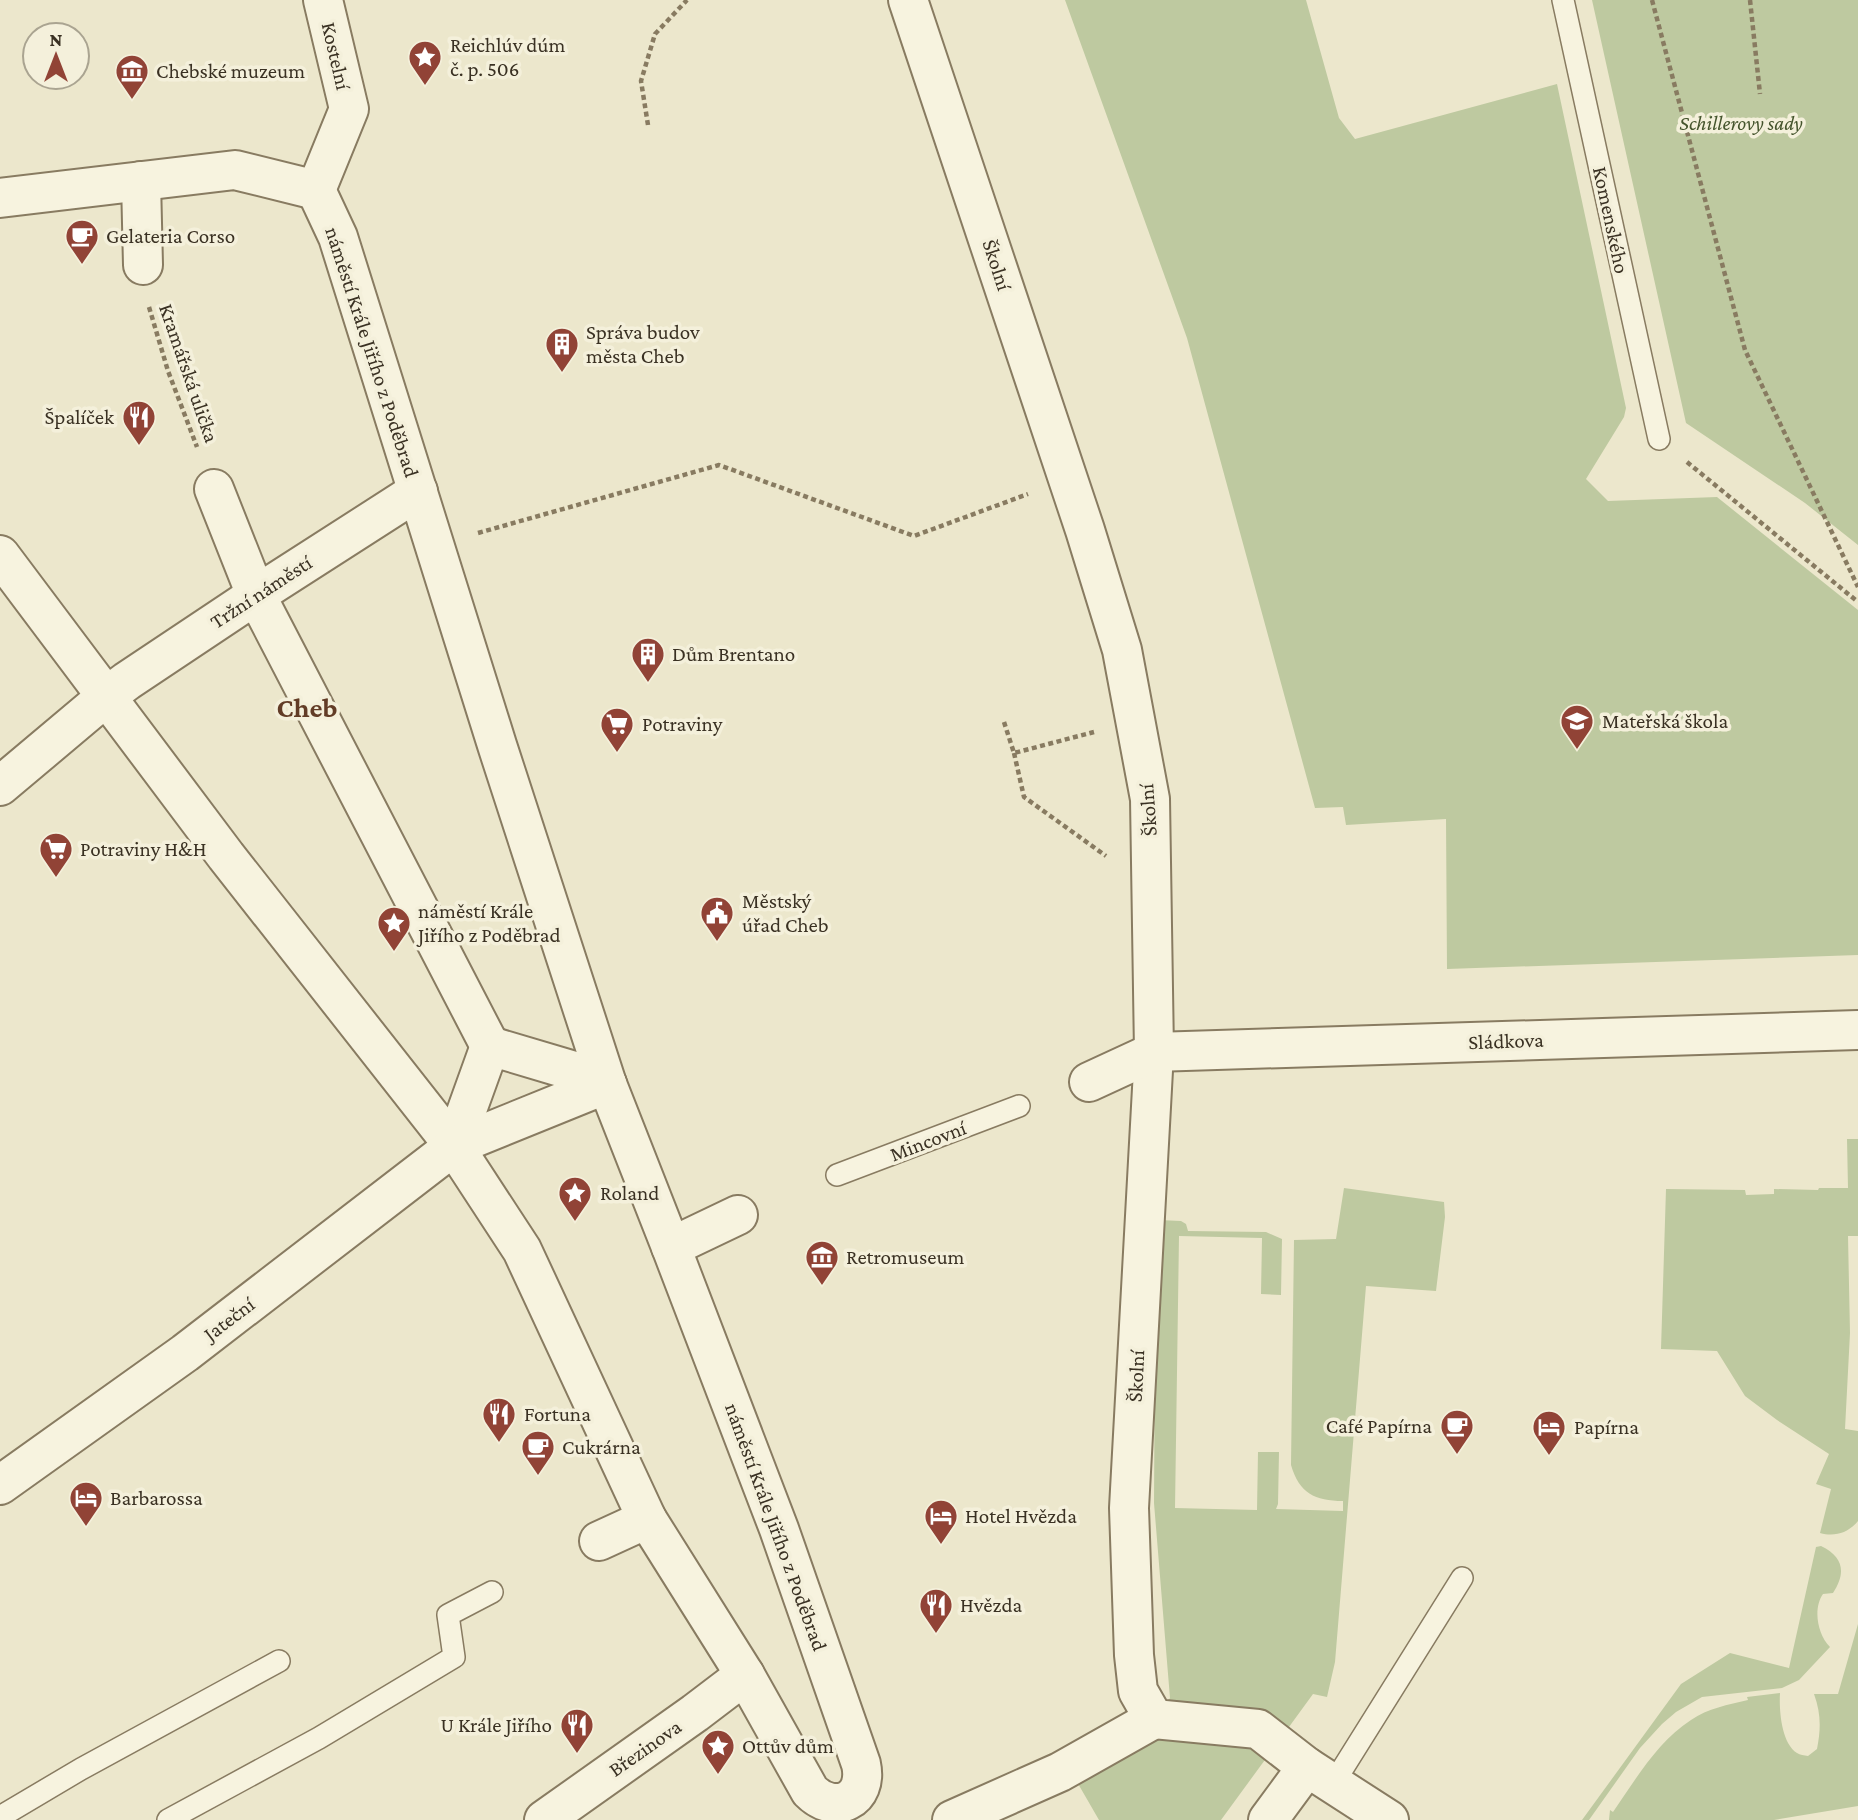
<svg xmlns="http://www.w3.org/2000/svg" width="1858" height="1820" viewBox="0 0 1858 1820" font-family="'Crimson Pro',serif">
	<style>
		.green { fill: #bec9a0 }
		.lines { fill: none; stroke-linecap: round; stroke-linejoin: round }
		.lane-casing { stroke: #887b61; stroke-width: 24 }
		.street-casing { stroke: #887b61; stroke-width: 42 }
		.path { stroke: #887b61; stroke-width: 4.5; stroke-dasharray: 5 3.5; stroke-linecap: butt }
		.lane { stroke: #f7f3df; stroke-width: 21 }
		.street { stroke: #f7f3df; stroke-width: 38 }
		.labels { text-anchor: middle; stroke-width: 7; stroke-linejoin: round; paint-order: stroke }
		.poi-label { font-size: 21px; fill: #3a3123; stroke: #f4f0db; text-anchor: start }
		.street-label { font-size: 21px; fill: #3a3123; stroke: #f4f0db }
		.park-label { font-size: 21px; font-style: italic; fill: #44542c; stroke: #f4f0db }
		.district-label { font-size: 28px; font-weight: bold; fill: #623c26; stroke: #f4f0db }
	</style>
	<rect width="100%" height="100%" fill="#ece7cc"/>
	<g class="green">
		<polygon points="1065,0 1306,0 1339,118 1355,139 1557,84 1626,408 1624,417 1586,479 1608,501 1717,497 1858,610 1858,955 1447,969 1446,819 1346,825 1343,807 1315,808 1187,338"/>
		<polygon points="1592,0 1858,0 1858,545 1805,503 1686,423"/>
		<path d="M1847,1139H1858V1236H1848L1850,1333L1845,1429L1858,1431V1521C1848,1533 1835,1537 1820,1533L1831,1489L1816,1484L1829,1454L1777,1420L1745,1396L1717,1351L1661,1349L1666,1189L1745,1190L1746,1195L1774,1194V1189L1818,1190L1819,1188H1848Z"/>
		<path d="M1156,1161L1159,1220L1181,1221L1186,1224L1188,1231L1266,1232L1282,1239L1281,1295L1261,1294L1262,1238L1179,1236L1175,1508L1257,1510L1258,1452H1279L1278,1504L1276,1509L1343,1511V1501C1315,1501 1299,1493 1291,1465L1294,1240L1336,1239L1344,1188L1444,1202L1445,1217L1436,1291L1366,1286L1335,1662L1327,1697L1313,1694L1221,1820H1099L1073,1775L1155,1721L1170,1698L1154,1503Z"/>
		<path d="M1821,1546C1844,1557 1846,1573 1833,1593L1823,1594C1813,1608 1817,1634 1830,1647L1799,1680L1782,1688L1702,1697L1676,1712L1662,1724L1640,1748L1589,1820H1582L1681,1684L1730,1653L1789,1668L1816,1547Z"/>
		<path d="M1858,1624V1806L1774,1820H1609L1610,1810L1613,1812C1636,1779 1657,1742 1691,1720C1708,1708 1728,1705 1748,1700L1747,1697L1780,1693C1779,1709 1781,1743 1797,1753C1800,1755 1804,1755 1808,1756L1817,1749C1821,1729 1821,1713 1814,1694H1838Z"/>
	</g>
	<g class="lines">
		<defs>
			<g id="lane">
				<polyline points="1563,0 1659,439"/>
				<polyline points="837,1175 1019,1106"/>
				<polyline points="1333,1784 1462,1578"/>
				<polyline points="0,1817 81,1769 279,1661"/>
				<polyline points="168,1820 319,1738 454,1657 448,1615 492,1592"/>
			</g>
			<g id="street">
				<polyline points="908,0 1085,530 1122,650 1150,799 1154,1052 1129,1508 1134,1655 1138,1691 1154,1719 1258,1729 1307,1767 1389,1820"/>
				<polyline points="141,181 143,265"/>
				<polyline points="316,190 349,109 323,0"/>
				<polyline points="0,198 235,170 316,190"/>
				<polyline points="214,489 256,595 490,1046"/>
				<path d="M0,555L226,856L454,1146L522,1250L647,1519L745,1675L810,1791C835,1816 869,1800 861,1764L779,1529L671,1247L607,1084L497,745L338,237L316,190"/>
				<polyline points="0,786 107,696 127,681 256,595 418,491"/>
				<polyline points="1089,1082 1154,1052 1858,1030"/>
				<polyline points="454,1146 490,1046 574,1071 607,1084"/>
				<polyline points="671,1247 738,1215"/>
				<polyline points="0,1485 185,1353 454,1146 607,1084"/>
				<polyline points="599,1541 647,1519"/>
				<polyline points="544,1820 695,1713 745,1675"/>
				<polyline points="952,1820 1060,1772 1154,1719"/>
				<polyline points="1268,1820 1307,1767"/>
			</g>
		</defs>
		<use href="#lane" class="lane-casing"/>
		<use href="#street" class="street-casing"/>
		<g class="path">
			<polyline points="1652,0 1745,350 1858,587"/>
			<polyline points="1750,0 1760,94"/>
			<polyline points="648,125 641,81 655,34 687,0"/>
			<polyline points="149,307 168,371 197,447"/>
			<polyline points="1687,462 1858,602"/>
			<polyline points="478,533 719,465 914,536 1028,494"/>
			<polyline points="1004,722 1014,753 1094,732"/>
			<polyline points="1014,753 1024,797 1106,856"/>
		</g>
		<use href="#lane" class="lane"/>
		<use href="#street" class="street"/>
	</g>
	<defs>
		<symbol id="sight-pin" viewBox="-11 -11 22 30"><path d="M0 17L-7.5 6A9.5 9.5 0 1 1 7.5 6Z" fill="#914336" stroke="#f4f0db"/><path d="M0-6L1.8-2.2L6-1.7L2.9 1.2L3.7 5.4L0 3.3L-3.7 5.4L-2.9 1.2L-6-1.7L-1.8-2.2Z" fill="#fff"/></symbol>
		<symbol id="museum-pin" viewBox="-11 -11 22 30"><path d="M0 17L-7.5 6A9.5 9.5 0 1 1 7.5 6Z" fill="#914336" stroke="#f4f0db"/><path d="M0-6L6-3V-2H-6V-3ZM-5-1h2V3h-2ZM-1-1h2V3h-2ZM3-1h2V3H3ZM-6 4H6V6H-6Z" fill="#fff"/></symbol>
		<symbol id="cafe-pin" viewBox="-11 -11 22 30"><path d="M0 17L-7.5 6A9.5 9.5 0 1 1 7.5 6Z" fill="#914336" stroke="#f4f0db"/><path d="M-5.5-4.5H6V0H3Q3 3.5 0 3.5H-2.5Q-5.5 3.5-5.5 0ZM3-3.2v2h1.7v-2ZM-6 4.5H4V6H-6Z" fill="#fff"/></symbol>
		<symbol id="building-pin" viewBox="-11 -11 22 30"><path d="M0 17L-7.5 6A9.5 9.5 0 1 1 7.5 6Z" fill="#914336" stroke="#f4f0db"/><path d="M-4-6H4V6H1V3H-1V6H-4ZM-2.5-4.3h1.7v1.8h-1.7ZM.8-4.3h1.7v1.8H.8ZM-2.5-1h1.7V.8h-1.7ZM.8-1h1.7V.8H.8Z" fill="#fff"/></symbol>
		<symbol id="restaurant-pin" viewBox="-11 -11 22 30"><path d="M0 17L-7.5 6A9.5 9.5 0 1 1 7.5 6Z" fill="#914336" stroke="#f4f0db"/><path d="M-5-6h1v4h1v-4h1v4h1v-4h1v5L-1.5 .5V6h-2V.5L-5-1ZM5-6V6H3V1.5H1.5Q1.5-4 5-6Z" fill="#fff"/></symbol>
		<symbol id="school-pin" viewBox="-11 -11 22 30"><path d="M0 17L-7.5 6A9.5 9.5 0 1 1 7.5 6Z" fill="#914336" stroke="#f4f0db"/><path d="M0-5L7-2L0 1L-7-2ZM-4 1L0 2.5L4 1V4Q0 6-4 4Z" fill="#fff"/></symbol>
		<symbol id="supermarket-pin" viewBox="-11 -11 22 30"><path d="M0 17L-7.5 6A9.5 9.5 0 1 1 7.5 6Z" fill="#914336" stroke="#f4f0db"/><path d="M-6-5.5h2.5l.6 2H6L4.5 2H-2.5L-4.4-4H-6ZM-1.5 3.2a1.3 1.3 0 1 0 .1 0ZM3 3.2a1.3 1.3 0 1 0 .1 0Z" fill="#fff"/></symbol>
		<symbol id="civic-pin" viewBox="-11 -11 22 30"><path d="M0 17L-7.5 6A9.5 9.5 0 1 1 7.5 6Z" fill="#914336" stroke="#f4f0db"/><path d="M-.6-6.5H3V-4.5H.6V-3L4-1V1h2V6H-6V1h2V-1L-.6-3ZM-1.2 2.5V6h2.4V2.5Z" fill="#fff"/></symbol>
		<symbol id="hotel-pin" viewBox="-11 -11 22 30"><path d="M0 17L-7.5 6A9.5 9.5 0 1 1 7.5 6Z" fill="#914336" stroke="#f4f0db"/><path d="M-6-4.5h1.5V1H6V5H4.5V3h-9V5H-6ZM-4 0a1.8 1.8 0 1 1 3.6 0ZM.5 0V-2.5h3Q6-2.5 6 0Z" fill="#fff"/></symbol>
	</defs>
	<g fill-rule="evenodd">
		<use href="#sight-pin" x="406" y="38" width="38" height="52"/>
		<use href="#museum-pin" x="113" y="52" width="38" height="52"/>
		<use href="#cafe-pin" x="63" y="217" width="38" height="52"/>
		<use href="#building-pin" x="543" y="325" width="38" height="52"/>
		<use href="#restaurant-pin" x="120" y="398" width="38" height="52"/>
		<use href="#building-pin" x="629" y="635" width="38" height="52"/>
		<use href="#school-pin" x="1558" y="702" width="38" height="52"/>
		<use href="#supermarket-pin" x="598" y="705" width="38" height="52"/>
		<use href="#supermarket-pin" x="37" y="830" width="38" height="52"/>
		<use href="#civic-pin" x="698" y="894" width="38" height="52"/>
		<use href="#sight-pin" x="375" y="904" width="38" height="52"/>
		<use href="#sight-pin" x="556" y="1174" width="38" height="52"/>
		<use href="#museum-pin" x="803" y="1238" width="38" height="52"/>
		<use href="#restaurant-pin" x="480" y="1395" width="38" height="52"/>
		<use href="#cafe-pin" x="1438" y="1407" width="38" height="52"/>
		<use href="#hotel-pin" x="1530" y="1408" width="38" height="52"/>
		<use href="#cafe-pin" x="519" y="1428" width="38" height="52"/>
		<use href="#hotel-pin" x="67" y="1479" width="38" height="52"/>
		<use href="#hotel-pin" x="922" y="1497" width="38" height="52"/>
		<use href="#restaurant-pin" x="917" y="1586" width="38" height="52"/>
		<use href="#restaurant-pin" x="558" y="1706" width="38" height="52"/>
		<use href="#sight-pin" x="699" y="1727" width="38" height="52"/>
	</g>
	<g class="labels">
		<g class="poi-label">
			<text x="450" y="52">Reichlúv dúm<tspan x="450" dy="24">č. p. 506</tspan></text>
			<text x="156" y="78">Chebské muzeum</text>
			<text x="106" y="243">Gelateria Corso</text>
			<text x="586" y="339">Správa budov<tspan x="586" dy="24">města Cheb</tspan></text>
			<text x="114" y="424" text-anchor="end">Špalíček</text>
			<text x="672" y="661">Dům Brentano</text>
			<text x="1602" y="728">Mateřská škola</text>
			<text x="642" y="731">Potraviny</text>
			<text x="80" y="856">Potraviny H&amp;H</text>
			<text x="742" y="908">Městský<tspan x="742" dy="24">úřad Cheb</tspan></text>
			<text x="418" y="918">náměstí Krále<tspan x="418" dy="24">Jiřího z Poděbrad</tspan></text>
			<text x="600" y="1200">Roland</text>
			<text x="846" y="1264">Retromuseum</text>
			<text x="524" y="1421">Fortuna</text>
			<text x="1432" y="1433" text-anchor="end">Café Papírna</text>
			<text x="1574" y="1434">Papírna</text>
			<text x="562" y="1454">Cukrárna</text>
			<text x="110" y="1505">Barbarossa</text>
			<text x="965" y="1523">Hotel Hvězda</text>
			<text x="960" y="1612">Hvězda</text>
			<text x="552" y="1732" text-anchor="end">U Krále Jiřího</text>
			<text x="742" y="1753">Ottův dům</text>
		</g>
		<g class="street-label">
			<text transform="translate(336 56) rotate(77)" y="7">Kostelní</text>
			<text transform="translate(1611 220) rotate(78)" y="7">Komenského</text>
			<text transform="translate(997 265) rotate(72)" y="7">Školní</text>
			<text transform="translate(372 352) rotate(72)" y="7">náměstí Krále Jiřího z Poděbrad</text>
			<text transform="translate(189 373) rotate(71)" y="7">Kramářská ulička</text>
			<text transform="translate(261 592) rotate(-33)" y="7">Tržní náměstí</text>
			<text transform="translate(1148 810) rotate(-94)" y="7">Školní</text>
			<text transform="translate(1506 1041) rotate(-2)" y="7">Sládkova</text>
			<text transform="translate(928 1141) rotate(-21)" y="7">Mincovní</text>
			<text transform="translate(229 1319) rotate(-37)" y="7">Jateční</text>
			<text transform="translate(1136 1376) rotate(-87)" y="7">Školní</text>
			<text transform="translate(776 1527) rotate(70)" y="7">náměstí Krále Jiřího z Poděbrad</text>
			<text transform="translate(645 1748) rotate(-35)" y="7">Březinova</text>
		</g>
		<g class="park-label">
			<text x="1741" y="130">Schillerovy sady</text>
		</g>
		<g class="district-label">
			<text x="307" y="717">Cheb</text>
		</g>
	</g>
	<g transform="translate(56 56)"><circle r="33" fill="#f4f0db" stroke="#aaa491" stroke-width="2"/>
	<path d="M0-5L12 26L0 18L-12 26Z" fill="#914336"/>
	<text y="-10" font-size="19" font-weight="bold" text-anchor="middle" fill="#3a3123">N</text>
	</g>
</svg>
